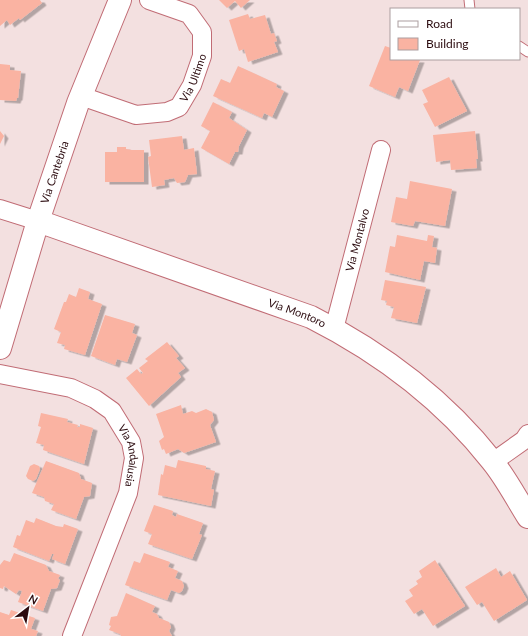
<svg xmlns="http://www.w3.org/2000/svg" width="528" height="636" viewBox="0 0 528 636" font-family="Lato,sans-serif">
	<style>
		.building { fill: #fab3a2; filter: url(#shadow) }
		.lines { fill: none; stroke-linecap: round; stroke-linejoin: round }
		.lane-casing { stroke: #c16c75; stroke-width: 11 }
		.street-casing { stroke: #c16c75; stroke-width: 20 }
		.secondary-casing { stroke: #c16c75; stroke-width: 24 }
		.lane { stroke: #fff; stroke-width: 9 }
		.street { stroke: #fff; stroke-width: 18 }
		.secondary { stroke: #fff; stroke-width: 22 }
		.labels { text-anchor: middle; stroke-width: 4; stroke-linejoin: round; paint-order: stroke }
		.street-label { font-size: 11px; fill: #2c0c10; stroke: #fff }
	</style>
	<defs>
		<filter id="shadow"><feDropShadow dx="4.5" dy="2.5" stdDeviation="0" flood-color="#0004"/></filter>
	</defs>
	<rect width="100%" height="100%" fill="#f3e0e0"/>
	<g class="building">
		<polygon points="0,0 40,0 42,3 20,20 19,18 10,25 7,20 0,26"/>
		<polygon points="219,0 250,0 241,8 235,1 227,8"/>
		<polygon points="248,14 250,19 265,15 271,34 274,33 277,41 274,42 278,52 248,62 244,49 239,51 229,20"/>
		<polygon points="385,46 391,48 391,59 420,60 408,91 399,87 395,97 369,86"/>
		<polygon points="0,64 10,65 10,70 21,71 18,98 17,98 16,101 0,100"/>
		<polygon points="238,66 277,84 276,87 284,91 272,117 264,113 262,118 213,96 221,79 230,83"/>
		<polygon points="449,77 467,111 435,127 423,104 428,102 422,90"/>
		<polygon points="213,102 232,112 229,118 247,130 239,146 238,152 235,152 229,164 201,148 210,131 201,126"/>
		<polygon points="0,131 4,136 0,144"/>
		<polygon points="475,131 478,159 476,159 477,168 451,170 450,160 436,162 433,135"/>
		<polygon points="182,136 184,150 194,148 197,174 188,175 185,182 177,183 174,178 164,180 165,185 152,187 148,157 151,156 149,140"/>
		<polygon points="117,147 126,147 126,149 132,150 144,150 144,182 105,182 105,152 117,152"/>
		<polygon points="410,181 452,189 445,226 415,221 413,226 391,222 396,197 407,199"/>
		<polygon points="397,235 427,241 428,235 434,236 432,247 437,248 435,263 424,261 420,280 385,272 390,246 395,247"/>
		<polygon points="385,280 426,287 417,323 391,318 394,307 386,305 387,301 381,300"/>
		<polygon points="79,288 90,292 88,299 102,304 85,355 64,349 65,345 57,343 61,332 54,329 64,302 66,302 69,294 76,297"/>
		<polygon points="105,315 135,324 132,333 137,335 127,362 117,359 115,365 91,356"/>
		<polygon points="167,342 179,356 176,358 185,368 178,373 181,377 149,406 126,378 137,369 141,374 143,373 139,368 148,361 145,359"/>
		<polygon points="181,405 183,414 192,411 196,413 206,409 212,412 214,420 210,425 216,442 184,453 178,449 166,454 164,449 162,450 159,441 164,437 156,414"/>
		<polygon points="41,413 68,419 67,422 78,425 77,427 80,427 80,424 93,428 84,464 43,450 44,445 36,443 41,427 38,426"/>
		<polygon points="178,460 206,466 206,469 215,471 211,489 214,490 211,506 158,495 161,474 163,475 165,465 176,468"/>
		<polygon points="46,461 79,473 81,479 92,483 90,496 84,497 76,519 51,510 54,504 45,501 44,497 32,493"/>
		<polygon points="34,464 39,466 40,469 36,479 33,481 28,479 26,476 30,466"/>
		<polygon points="154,505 173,511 172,515 176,517 177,514 203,523 199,534 202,535 192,559 148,544 152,534 144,531"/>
		<polygon points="36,518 56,526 63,527 64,524 78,529 65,564 52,559 54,554 52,554 49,561 13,547 17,535 20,536 26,520 34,523"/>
		<polygon points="14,553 46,565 49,571 60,575 58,579 60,580 57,588 51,589 43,611 18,602 22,591 19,590 16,594 4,586 3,589 0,588 0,565 4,560 10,562"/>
		<polygon points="144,553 170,562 168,567 178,571 175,578 182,581 184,586 182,591 179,593 171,590 167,600 125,585 134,561 140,563"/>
		<polygon points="435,560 465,606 433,626 422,609 414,614 405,601 413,596 409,590 418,584 416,581 422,577 419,571"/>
		<polygon points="496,568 501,577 510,571 527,600 494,621 482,602 477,605 465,587"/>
		<polygon points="126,593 155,606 152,612 157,614 159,618 169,622 171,627 169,631 172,636 121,636 120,634 109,630 111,626 109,625 111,617 117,616"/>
		<polygon points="11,610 35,618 31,629 38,631 36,636 0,636 0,612 9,615"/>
	</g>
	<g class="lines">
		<defs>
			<g id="lane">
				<polyline points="469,0 470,9"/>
				<polyline points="519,46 528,52"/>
			</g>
			<g id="street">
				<path id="s1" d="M81,96L136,115L167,112L179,107L192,85L202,56V32L189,14L149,0"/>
				<polyline points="0,209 38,221"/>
				<path id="s2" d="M334,329L381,150"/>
				<path id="s3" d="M0,374L71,388L95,399L112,411L131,442L134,458L128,493L72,636"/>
				<polyline points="493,462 524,440 528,434"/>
			</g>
			<g id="secondary">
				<path id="s4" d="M38,221L311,317C380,352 444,400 492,461C506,478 516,498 528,517"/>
				<path id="s5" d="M0,348L38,221L78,103L120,0"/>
			</g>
		</defs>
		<use href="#lane" class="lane-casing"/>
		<use href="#street" class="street-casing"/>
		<use href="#secondary" class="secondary-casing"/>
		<use href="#lane" class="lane"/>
		<use href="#street" class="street"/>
		<use href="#secondary" class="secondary"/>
	</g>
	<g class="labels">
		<g class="street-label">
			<text dy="4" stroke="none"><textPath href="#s1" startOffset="135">Via Ultimo</textPath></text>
			<text dy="4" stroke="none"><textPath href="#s5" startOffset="184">Via Cantebria</textPath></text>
			<text dy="4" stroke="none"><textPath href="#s2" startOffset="92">Via Montalvo</textPath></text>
			<text dy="4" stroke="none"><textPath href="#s4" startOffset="275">Via Montoro</textPath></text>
			<text dy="4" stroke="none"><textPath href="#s3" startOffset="169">Via Andalusia</textPath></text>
		</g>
	</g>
	<rect x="390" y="8" width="130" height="52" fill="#ffffff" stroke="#ab9e9f"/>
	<rect x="398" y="21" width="20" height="6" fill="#ffffff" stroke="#ab9e9f"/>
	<text x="426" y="28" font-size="12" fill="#2c0c10">Road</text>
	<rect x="398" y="38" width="20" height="12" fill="#fab3a2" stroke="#ab9e9f"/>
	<text x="426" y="48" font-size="12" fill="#2c0c10">Building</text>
	<g transform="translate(28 608) rotate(31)" stroke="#ffffff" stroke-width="3" paint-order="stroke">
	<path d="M0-3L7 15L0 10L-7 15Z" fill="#2c0c10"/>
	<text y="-6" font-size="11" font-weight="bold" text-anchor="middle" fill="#2c0c10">N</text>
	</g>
</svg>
